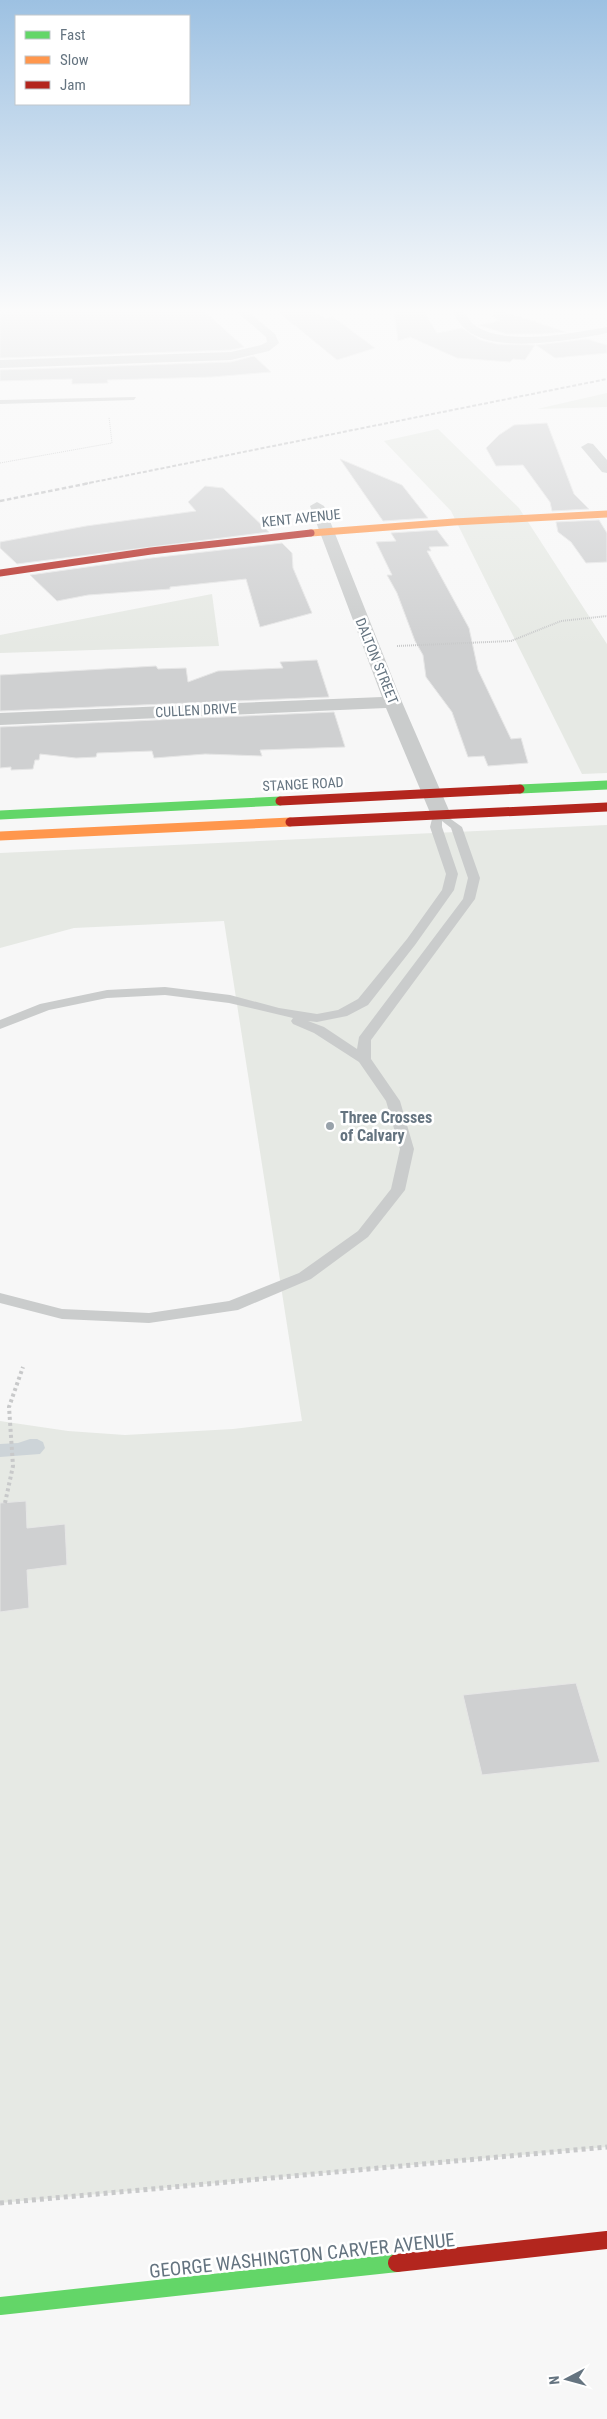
<svg xmlns="http://www.w3.org/2000/svg" width="607" height="2419" viewBox="0 0 607 2419" font-family="'Roboto Condensed',sans-serif">
	<style>
		.green { fill: #e6e9e4 }
		.water { fill: #cdd4d8 }
		.building { fill: #cfd0d1; stroke: #e6e6e6 }
		.lines { fill: none; stroke-linecap: round; stroke-linejoin: round }
		.path-far3 { stroke: #c8c9ca; stroke-width: 1; stroke-dasharray: 1 1; stroke-linecap: butt }
		.path-far2 { stroke: #c8c9ca; stroke-width: 2; stroke-dasharray: 1 1; stroke-linecap: butt }
		.path-far1 { stroke: #c8c9ca; stroke-width: 4; stroke-dasharray: 3 3; stroke-linecap: butt }
		.path { stroke: #c8c9ca; stroke-width: 5; stroke-dasharray: 4 4; stroke-linecap: butt }
		.lane { fill: #cacccc; fill-rule: evenodd }
		.street { fill: #cacccc; fill-rule: evenodd }
		.fast-far1 { stroke: #63d668; stroke-width: 9 }
		.fast { stroke: #63d668; stroke-width: 18 }
		.slow-far1 { stroke: #ff974d; stroke-width: 7 }
		.slow { stroke: #ff974d; stroke-width: 9 }
		.jam-far2 { stroke: #b3261e; stroke-width: 7 }
		.jam-far1 { stroke: #b3261e; stroke-width: 9 }
		.jam { stroke: #b3261e; stroke-width: 18 }
		.rail-far1 { stroke: #c0c1c3; stroke-width: 2; stroke-dasharray: 4 2; stroke-linecap: butt }
		.rail { stroke: #c0c1c3; stroke-width: 2.5; stroke-dasharray: 4.5 2.5; stroke-linecap: butt }
		.poi-dot { fill: #98a2aa; stroke: #fff; stroke-width: 2 }
		.labels { text-anchor: middle; stroke-width: 5; stroke-linejoin: round; paint-order: stroke }
		.far-street-label { font-size: 14px; fill: #657480; stroke: #fff }
		.poi-label { font-size: 16px; font-weight: bold; fill: #657480; stroke: #fff; text-anchor: start }
		.near-street-label { font-size: 19px; fill: #657480; stroke: #fff }
	</style>
	<rect width="100%" height="100%" fill="#f7f7f7"/>
	<g class="green">
		<polygon points="607,393 607,407 537,409"/>
		<polygon points="438,429 519,508 607,644 607,773 582,774 451,511 384,441"/>
		<polygon points="212,594 219,646 0,653 0,635"/>
		<polygon points="607,825 607,2147 0,2203 0,1421 68,1431 125,1435 233,1429 302,1421 224,921 74,928 0,948 0,853"/>
	</g>
	<polygon class="water" points="30,1439 37,1439 43,1442 45,1448 40,1454 0,1457 0,1444 18,1443"/>
	<g class="building">
		<polygon points="104,310 203,310 244,347 231,350 0,358 0,312"/>
		<polygon points="276,310 313,310 325,318 333,317 375,348 337,360"/>
		<polygon points="423,310 437,333 462,328 480,340 497,344 535,345 525,360 513,359 510,362 457,358 410,337 398,341 394,311"/>
		<polygon points="495,310 500,310 566,332 541,334 507,334 478,325 500,321 492,316"/>
		<polygon points="587,339 607,345 607,353 555,358 536,345"/>
		<polygon points="254,356 271,372 212,377 107,380 108,383 72,384 72,379 0,381 0,370 231,362"/>
		<polygon points="547,423 574,494 589,509 552,511 550,502 523,465 496,466 486,448 499,435 514,425"/>
		<polygon points="340,459 402,485 428,518 383,521"/>
		<polygon points="205,486 223,488 269,532 17,564 0,548 0,542 86,526 196,511 188,502"/>
		<polygon points="599,520 607,533 607,562 586,563 571,542 558,532 556,522"/>
		<polygon points="437,530 449,546 429,547 431,551 427,551 469,628 478,670 511,739 521,738 528,763 488,766 484,756 468,757 452,712 426,677 423,655 415,641 397,593 387,575 392,575 376,542 396,541 391,533"/>
		<polygon points="282,543 292,553 293,568 312,613 260,627 246,579 170,587 170,589 88,595 57,601 30,575 151,558"/>
		<polygon points="317,660 329,697 0,711 0,675 156,666 158,669 186,668 188,682 218,671 283,668 280,662"/>
		<polygon points="334,712 345,747 260,750 262,756 205,754 154,758 152,751 97,753 96,757 76,758 40,754 39,760 35,760 33,769 11,770 11,767 0,768 0,727"/>
		<polygon points="26,1501 27,1528 65,1524 67,1565 27,1570 29,1608 0,1612 0,1503"/>
		<polygon points="576,1683 600,1762 482,1775 463,1695"/>
	</g>
	<g class="lines">
		<polyline class="path-far3" points="0,463 112,443 109,417"/>
		<polyline class="path-far2" points="397,646 511,641 561,621 607,616"/>
		<polyline class="path-far1" points="5,1503 13,1466 9,1407 23,1367"/>
		<polyline class="path" points="0,2203 607,2147"/>
		<g class="lane">
			<polygon points="136,397 134,400 0,404 0,400"/>
			<path d="M441,812L462,827L480,878L475,899L371,1040V1059L400,1101L414,1149L405,1190L368,1237L311,1279L238,1310L149,1323L62,1319L0,1303V1293L62,1309L149,1313L229,1301L299,1273L358,1231L391,1189L400,1149L386,1101L359,1062L314,1033L293,1024L291,1021L293,1018L229,1003L165,995L107,998L49,1010L0,1029V1020L40,1004L107,990L165,987L230,995L279,1008L317,1014L338,1010L358,999L407,939L442,890L446,874L430,827L432,819ZM442,821L451,828L468,878L463,899L359,1037L357,1049L324,1027L308,1021L317,1022L347,1016L368,1005L415,945L454,890L458,874L442,827Z"/>
		</g>
		<g class="street">
			<polygon points="235,310 246,310 275,334 279,343 269,351 231,360 0,368 0,360 231,352 261,345 267,342 266,337"/>
			<path d="M452,310H462C467,316 471,323 477,327C510,346 572,333 607,327V333C572,340 498,354 468,331C461,326 455,317 452,310Z"/>
			<polygon points="588,443 593,444 607,460 607,473 602,472 581,447"/>
			<polygon points="317,502 324,506 402,702 451,815 448,819 441,821 434,819 431,815 386,708 0,725 0,713 382,697 310,506"/>
		</g>
		<g class="fast-far1">
			<polyline points="520,789 607,785"/>
			<polyline points="0,815 280,801"/>
		</g>
		<polyline class="fast" points="0,2306 397,2263"/>
		<polyline class="slow-far1" points="311,533 454,522 607,514"/>
		<polyline class="slow" points="0,836 290,822"/>
		<polyline class="jam-far2" points="0,573 151,551 311,533"/>
		<g class="jam-far1">
			<polyline points="280,801 520,789"/>
			<polyline points="290,822 607,807"/>
		</g>
		<polyline class="jam" points="397,2263 607,2240"/>
		<polyline class="rail-far1" points="84,484 607,379"/>
		<polyline class="rail" points="0,501 90,483"/>
	</g>
	<linearGradient id="sky" x2="0" y2="1"><stop stop-color="#9dc1e2"/><stop offset="0.48" stop-color="#fbfbfb"/><stop offset="1" stop-color="#fbfbfb" stop-opacity="0"/></linearGradient>
	<rect width="607" height="648" fill="url(#sky)"/>
	<circle class="poi-dot" cx="330" cy="1126" r="5"/>
	<g class="labels">
		<g class="far-street-label">
			<text transform="translate(301 518) rotate(-6)" y="5">KENT AVENUE</text>
			<text transform="translate(377 661) rotate(68)" y="5">DALTON STREET</text>
			<text transform="translate(196 710) rotate(-3)" y="5">CULLEN DRIVE</text>
			<text transform="translate(303 784) rotate(-3)" y="5">STANGE ROAD</text>
		</g>
		<g class="poi-label">
			<text x="340" y="1123">Three Crosses<tspan x="340" dy="18">of Calvary</tspan></text>
		</g>
		<g class="near-street-label">
			<text transform="translate(302 2255) rotate(-6)" y="7">GEORGE WASHINGTON CARVER AVENUE</text>
		</g>
	</g>
	<rect x="15" y="15" width="175" height="90" fill="#ffffff" stroke="#c1c7cc"/>
	<rect x="25" y="31" width="25" height="8" fill="#63d668" stroke="#c1c7cc"/>
	<text x="60" y="40" font-size="15" fill="#657480">Fast</text>
	<rect x="25" y="56" width="25" height="8" fill="#ff974d" stroke="#c1c7cc"/>
	<text x="60" y="65" font-size="15" fill="#657480">Slow</text>
	<rect x="25" y="81" width="25" height="8" fill="#b3261e" stroke="#c1c7cc"/>
	<text x="60" y="90" font-size="15" fill="#657480">Jam</text>
	<g transform="translate(567 2379) rotate(264)" stroke="#ffffff" stroke-width="4" paint-order="stroke">
	<path d="M0-4L9 19L0 12L-9 19Z" fill="#657480"/>
	<text y="-8" font-size="14" font-weight="bold" text-anchor="middle" fill="#657480">N</text>
	</g>
</svg>
